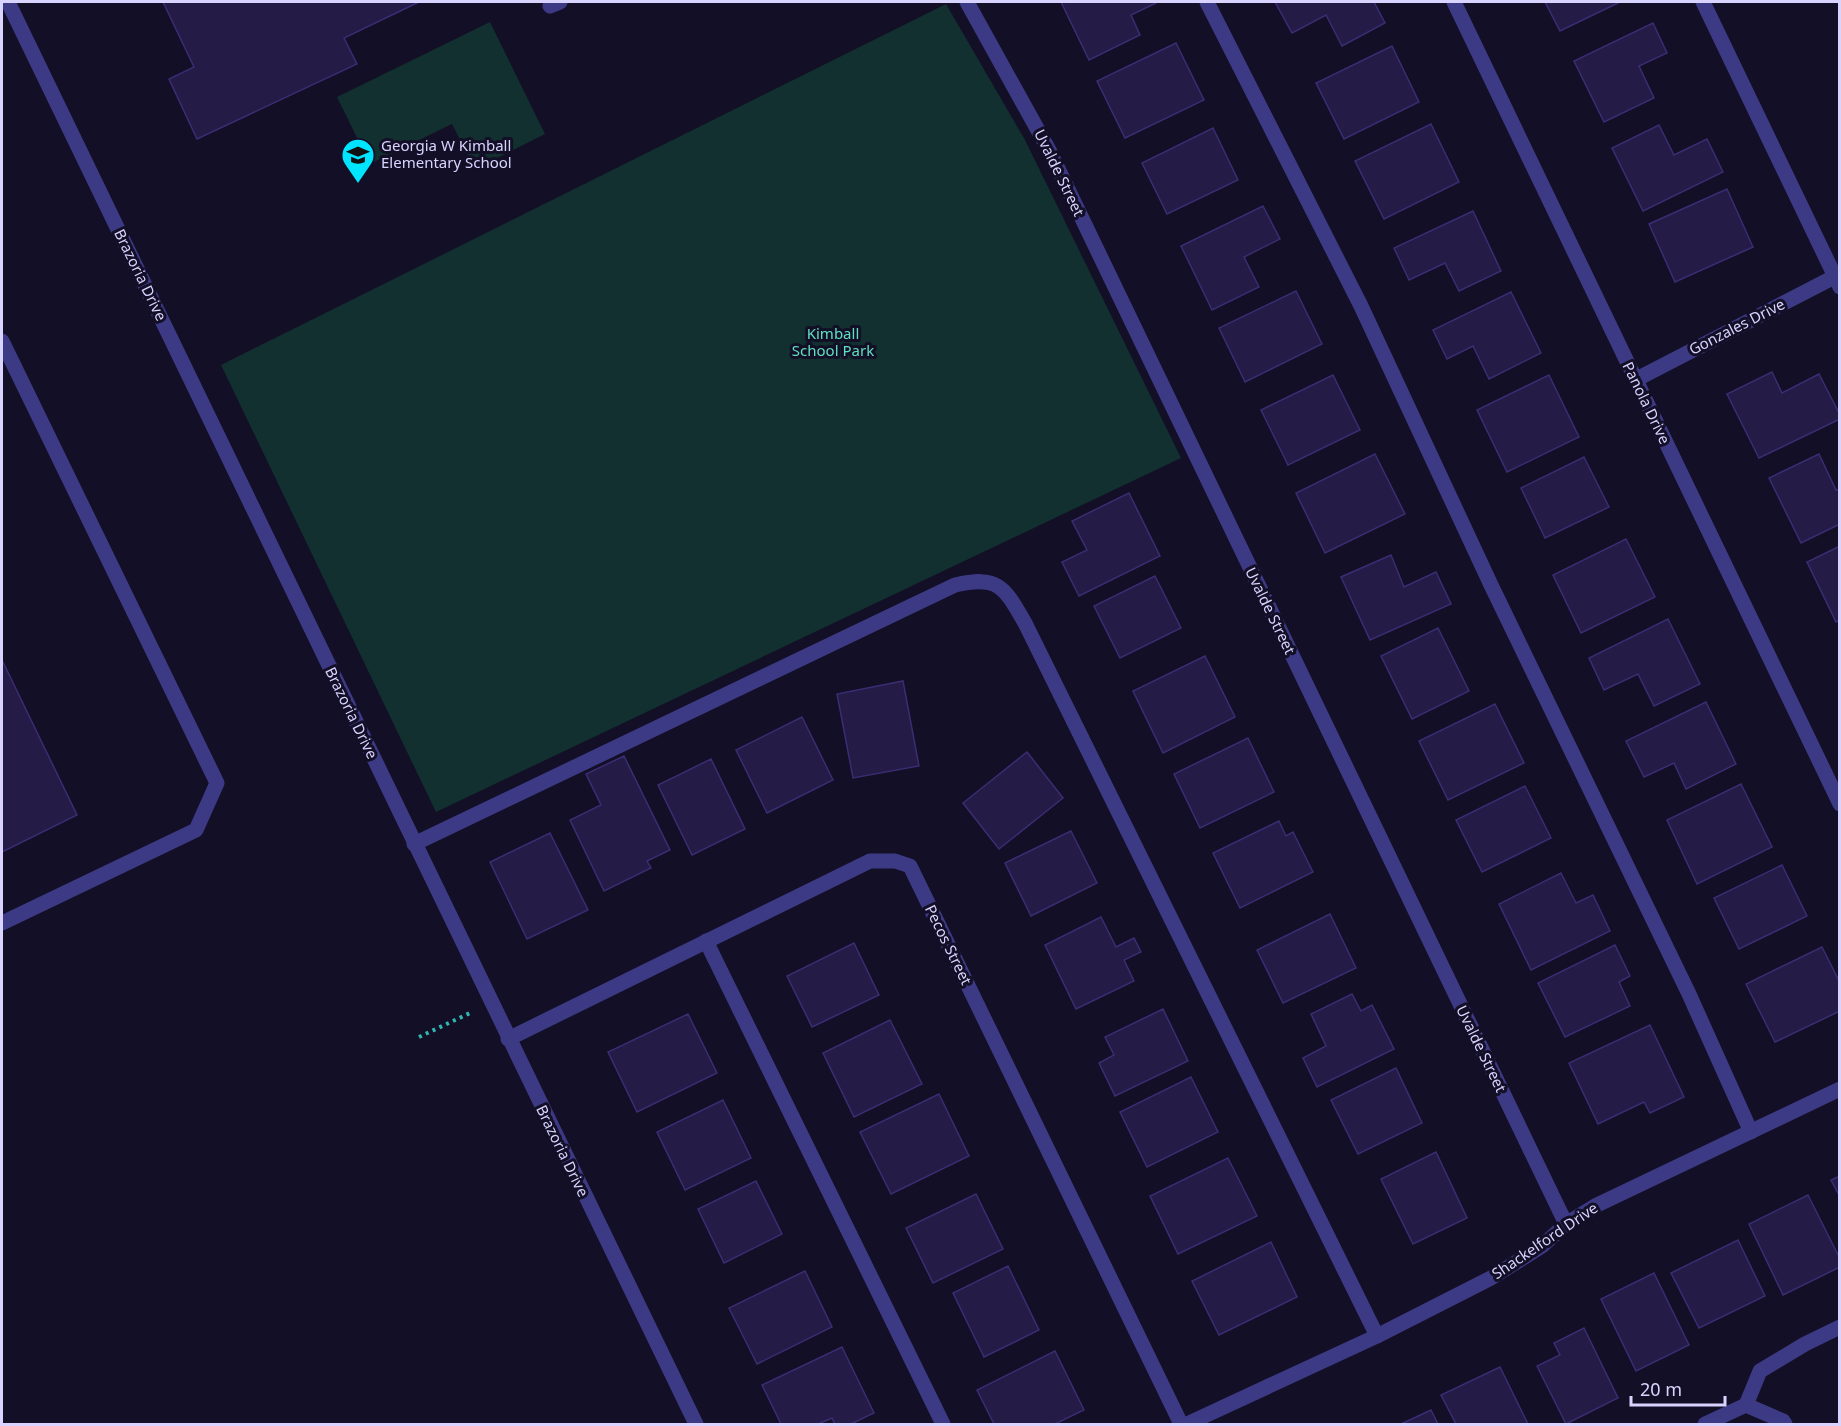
<svg xmlns="http://www.w3.org/2000/svg" width="1841" height="1426" viewBox="0 0 1841 1426" font-family="'Noto Sans',sans-serif">
	<style>
		.green { fill: #12302f }
		.building { fill: #241b47; stroke: #3b2d73; stroke-width: 1.5 }
		.lines { fill: none; stroke-linecap: round; stroke-linejoin: round }
		.path { stroke: #2fb8b0; stroke-width: 4; stroke-dasharray: 3 4.5; stroke-linecap: butt }
		.minor { stroke: #3d3a85; stroke-width: 15 }
		.labels { text-anchor: middle; stroke-width: 6; stroke-linejoin: round; paint-order: stroke }
		.poi-label { font-size: 15px; fill: #d9d4ff; stroke: #130f26; text-anchor: start }
		.street-label { font-size: 15px; fill: #d9d4ff; stroke: #130f26 }
		.park-label { font-size: 15px; fill: #5fe0c0; stroke: #130f26 }
	</style>
	<rect width="100%" height="100%" fill="#130f26"/>
	<g class="green">
		<polygon points="946,4 1025,140 1181,458 436,812 221,365"/>
		<polygon points="490,22 545,134 475,169 452,124 370,164 337,97"/>
	</g>
	<g class="building">
		<polygon points="163,2 419,2 344,38 357,64 197,139 169,79 194,67"/>
		<polygon points="1061,2 1156,2 1156,3 1131,15 1140,35 1089,60"/>
		<polygon points="1275,2 1374,2 1385,23 1342,46 1326,15 1292,33"/>
		<polygon points="1545,2 1620,2 1560,31"/>
		<polygon points="1653,23 1667,53 1639,66 1654,98 1604,122 1574,61"/>
		<polygon points="1176,43 1204,100 1125,138 1097,81"/>
		<polygon points="1392,46 1419,102 1344,139 1316,83"/>
		<polygon points="1431,124 1459,182 1384,219 1355,161"/>
		<polygon points="1659,125 1674,155 1707,139 1723,172 1643,211 1612,148"/>
		<polygon points="1213,128 1238,180 1167,214 1142,163"/>
		<polygon points="1727,189 1753,247 1675,282 1649,224"/>
		<polygon points="1263,206 1280,239 1244,257 1259,287 1212,310 1181,246"/>
		<polygon points="1473,211 1501,271 1459,291 1445,263 1409,280 1394,248"/>
		<polygon points="1296,291 1322,344 1245,382 1219,328"/>
		<polygon points="1511,292 1541,353 1489,379 1473,346 1447,359 1433,330"/>
		<polygon points="1772,372 1782,393 1819,374 1840,415 1840,419 1759,458 1727,394"/>
		<polygon points="1333,375 1360,430 1288,465 1261,410"/>
		<polygon points="1549,375 1579,437 1507,472 1477,410"/>
		<polygon points="1375,454 1405,514 1325,553 1296,493"/>
		<polygon points="1819,454 1836,490 1840,489 1840,524 1801,543 1769,478"/>
		<polygon points="1584,457 1609,507 1545,538 1521,488"/>
		<polygon points="1129,493 1160,556 1079,596 1062,562 1087,550 1072,521"/>
		<polygon points="1626,539 1655,597 1581,633 1553,575"/>
		<polygon points="1840,546 1840,620 1836,622 1807,562"/>
		<polygon points="1391,555 1404,587 1436,572 1451,604 1370,640 1341,577"/>
		<polygon points="1155,576 1181,628 1120,658 1094,606"/>
		<polygon points="1668,619 1700,684 1654,706 1638,674 1604,690 1589,658"/>
		<polygon points="1438,628 1469,691 1412,719 1381,656"/>
		<polygon points="1205,656 1235,717 1163,753 1133,691"/>
		<polygon points="2,660 77,815 2,852"/>
		<polygon points="903,681 919,766 853,778 837,694"/>
		<polygon points="1706,702 1736,764 1686,789 1674,763 1644,777 1626,741"/>
		<polygon points="1495,704 1524,763 1448,800 1419,741"/>
		<polygon points="802,717 833,780 767,813 736,750"/>
		<polygon points="1248,738 1274,792 1200,828 1174,774"/>
		<polygon points="1027,752 1063,798 999,849 963,803"/>
		<polygon points="624,756 670,850 647,861 651,868 604,891 570,820 601,805 586,774"/>
		<polygon points="711,759 745,829 692,855 658,785"/>
		<polygon points="1741,784 1772,847 1697,884 1667,820"/>
		<polygon points="1525,786 1551,838 1482,872 1456,820"/>
		<polygon points="1279,821 1286,836 1293,832 1313,872 1240,908 1213,853"/>
		<polygon points="1071,831 1097,883 1031,916 1005,863"/>
		<polygon points="550,833 588,910 527,939 490,862"/>
		<polygon points="1782,865 1807,916 1739,949 1714,898"/>
		<polygon points="1561,873 1576,903 1593,895 1610,931 1531,970 1499,904"/>
		<polygon points="1330,914 1356,968 1283,1003 1257,950"/>
		<polygon points="1101,917 1116,947 1134,938 1141,952 1124,960 1134,981 1076,1009 1045,945"/>
		<polygon points="854,943 879,995 812,1027 787,976"/>
		<polygon points="1615,945 1630,976 1619,982 1630,1006 1565,1037 1538,983"/>
		<polygon points="1822,947 1840,983 1840,1011 1775,1042 1746,984"/>
		<polygon points="1352,994 1361,1011 1372,1005 1394,1049 1317,1087 1303,1058 1326,1046 1311,1014"/>
		<polygon points="1163,1009 1188,1061 1115,1096 1099,1063 1114,1055 1105,1037"/>
		<polygon points="688,1014 717,1073 637,1112 608,1052"/>
		<polygon points="890,1020 922,1084 854,1117 823,1053"/>
		<polygon points="1650,1025 1684,1097 1650,1113 1644,1102 1598,1124 1569,1063"/>
		<polygon points="1396,1068 1422,1123 1358,1154 1331,1100"/>
		<polygon points="1191,1077 1218,1132 1147,1167 1120,1112"/>
		<polygon points="939,1094 969,1156 891,1194 860,1132"/>
		<polygon points="723,1100 751,1158 685,1190 657,1132"/>
		<polygon points="1436,1152 1467,1218 1413,1244 1381,1179"/>
		<polygon points="1228,1158 1257,1216 1178,1254 1150,1196"/>
		<polygon points="1840,1176 1840,1197 1831,1180"/>
		<polygon points="756,1181 782,1234 724,1263 698,1209"/>
		<polygon points="976,1194 1003,1249 933,1283 906,1228"/>
		<polygon points="1808,1195 1840,1259 1840,1267 1783,1295 1749,1224"/>
		<polygon points="1738,1240 1765,1296 1699,1328 1671,1273"/>
		<polygon points="1271,1242 1297,1297 1219,1335 1192,1281"/>
		<polygon points="1008,1266 1039,1330 984,1357 953,1293"/>
		<polygon points="805,1271 832,1327 757,1364 729,1308"/>
		<polygon points="1654,1273 1689,1345 1636,1371 1601,1299"/>
		<polygon points="1584,1328 1618,1398 1566,1424 1537,1366 1560,1355 1554,1343"/>
		<polygon points="842,1347 874,1413 851,1424 835,1424 832,1418 818,1424 781,1424 762,1385"/>
		<polygon points="1055,1351 1084,1410 1055,1424 994,1424 977,1390"/>
		<polygon points="1500,1367 1528,1424 1456,1424 1441,1395"/>
		<polygon points="1431,1410 1438,1424 1401,1424"/>
	</g>
	<g class="lines">
		<polyline class="path" points="419,1037 470,1013"/>
		<g class="minor">
			<polyline points="8,2 696,1424"/>
			<polyline points="967,2 1050,152 1566,1224"/>
			<polyline points="1207,2 1361,306 1491,585 1689,994 1751,1132"/>
			<polyline points="1454,2 1840,804"/>
			<polyline points="1703,2 1840,287"/>
			<polyline points="550,6 560,2"/>
			<polyline points="2,341 217,783 196,830 2,923"/>
			<polyline points="1635,380 1840,274"/>
			<path d="M414,844L955,585C999,575 1004,587 1025,623L1377,1336"/>
			<polyline points="706,941 943,1424"/>
			<polyline points="508,1039 870,861 895,861 910,866 1181,1424"/>
			<polyline points="1746,1405 1760,1371 1805,1344 1840,1327"/>
			<polyline points="1187,1424 1377,1336 1491,1278 1542,1246 1566,1224 1597,1205 1840,1089"/>
			<polyline points="1705,1424 1746,1405 1783,1421 1785,1424"/>
		</g>
	</g>
	<defs>
		<symbol id="school-pin" viewBox="-11 -11 22 30"><path d="M0 17L-7.5 6A9.5 9.5 0 1 1 7.5 6Z" fill="#00e5ff" stroke="#130f26"/><path d="M0-5L7-2L0 1L-7-2ZM-4 1L0 2.5L4 1V4Q0 6-4 4Z" fill="#111"/></symbol>
	</defs>
	<g fill-rule="evenodd">
		<use href="#school-pin" x="339" y="136" width="38" height="52"/>
	</g>
	<g class="labels">
		<g class="poi-label">
			<text x="381" y="151">Georgia W Kimball<tspan x="381" dy="17">Elementary School</tspan></text>
		</g>
		<g class="street-label">
			<text transform="translate(1059 173) rotate(64)" y="5">Uvalde Street</text>
			<text transform="translate(140 275) rotate(64)" y="5">Brazoria Drive</text>
			<text transform="translate(1737 327) rotate(-27)" y="5">Gonzales Drive</text>
			<text transform="translate(1646 403) rotate(64)" y="5">Panola Drive</text>
			<text transform="translate(1270 611) rotate(64)" y="5">Uvalde Street</text>
			<text transform="translate(351 713) rotate(64)" y="5">Brazoria Drive</text>
			<text transform="translate(948 945) rotate(64)" y="5">Pecos Street</text>
			<text transform="translate(1481 1049) rotate(64)" y="5">Uvalde Street</text>
			<text transform="translate(562 1151) rotate(64)" y="5">Brazoria Drive</text>
			<text transform="translate(1545 1241) rotate(-34)" y="5">Shackelford Drive</text>
		</g>
		<g class="park-label">
			<text x="833" y="339">Kimball<tspan x="833" dy="17">School Park</tspan></text>
		</g>
	</g>
	<rect width="1841" height="1426" fill="none" stroke="#d9d4ff" stroke-width="6"/>
	<path d="M1631 1396v9h94v-9" fill="none" stroke="#d9d4ff" stroke-width="3"/>
	<text x="1640" y="1396" font-size="18" fill="#d9d4ff" stroke="#130f26" stroke-width="4.5" paint-order="stroke">20 m</text>
</svg>
